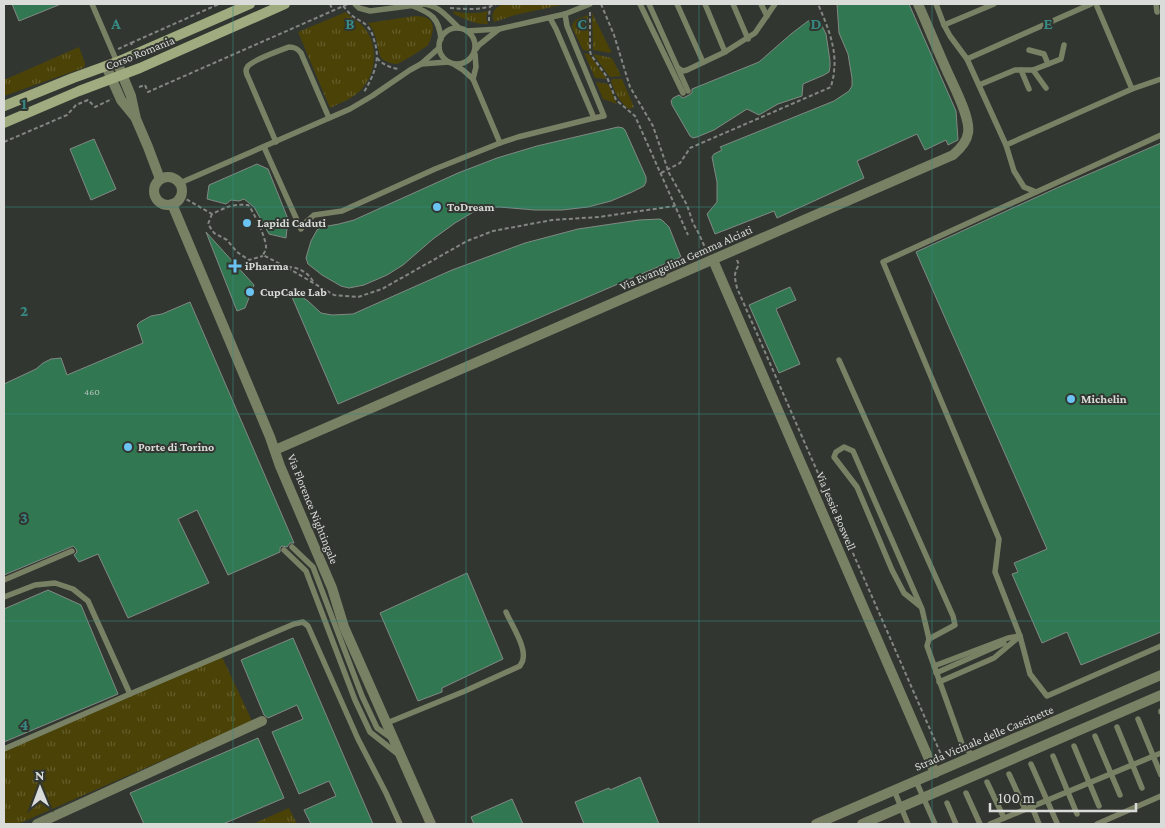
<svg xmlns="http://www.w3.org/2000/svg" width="1165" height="828" viewBox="0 0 1165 828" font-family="'Crimson Pro',serif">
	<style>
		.grass { fill: url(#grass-tufts) }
		.building { fill: #317752; stroke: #828984 }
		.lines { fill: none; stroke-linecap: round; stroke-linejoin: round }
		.path { stroke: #838682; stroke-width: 2; stroke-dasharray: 4 2.5; stroke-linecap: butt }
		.service { stroke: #798165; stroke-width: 5.5 }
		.minor { stroke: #798165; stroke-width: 10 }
		.secondary { stroke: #a0ab7f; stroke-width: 10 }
		.grid { fill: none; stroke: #378a83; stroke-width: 1; stroke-opacity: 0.55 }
		.poi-dot { fill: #6ac3f1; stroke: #323631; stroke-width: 2 }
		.labels { text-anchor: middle; stroke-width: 4; stroke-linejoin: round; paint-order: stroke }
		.number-label { font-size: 10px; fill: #afc3b7 }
		.street-label { font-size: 12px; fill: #d9dcd9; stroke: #323631 }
		.poi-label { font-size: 12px; font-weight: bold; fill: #d9dcd9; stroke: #323631; text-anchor: start }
		.grid-label { font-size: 16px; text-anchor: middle; font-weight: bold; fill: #378a83; stroke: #323631; stroke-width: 4; stroke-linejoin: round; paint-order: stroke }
	</style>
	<defs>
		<pattern id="grass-tufts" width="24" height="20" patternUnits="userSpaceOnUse" patternTransform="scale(1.25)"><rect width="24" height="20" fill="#4a4206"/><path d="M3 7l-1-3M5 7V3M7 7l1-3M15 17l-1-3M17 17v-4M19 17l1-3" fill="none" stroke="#645d2a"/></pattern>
	</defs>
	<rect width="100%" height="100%" fill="#323631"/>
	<g class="grass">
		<path d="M503,4H566L515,15L494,22C490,12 495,8 503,4Z"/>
		<path d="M453,11C464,14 477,14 488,11L486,17L488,24C477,25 464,19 454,14Z"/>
		<path d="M346,12C352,19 361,22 366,30C379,48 376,75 360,91C352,99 340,103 330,108L298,32Z"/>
		<polygon points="592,13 611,51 611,53 593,50"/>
		<path d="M588,15L589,51L583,50L572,27C573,18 581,18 588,15Z"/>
		<path d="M415,16C427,16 436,20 432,34C431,38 430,42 428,45C425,48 401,63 397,64C393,64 386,62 382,59C378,55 377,39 374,33C373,29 370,26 368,23Z"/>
		<polygon points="79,47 85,63 85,66 83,68 4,96 4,80"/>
		<polygon points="584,53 589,54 607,79 595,78"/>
		<polygon points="593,54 612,58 621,76 611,77 609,76"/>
		<path d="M612,79H622L634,107L629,109C618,100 615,93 611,81Z"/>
		<polygon points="596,82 608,84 617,104 603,99"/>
		<polygon points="222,657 252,721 18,824 4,824 4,751"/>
		<polygon points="289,808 297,824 253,824"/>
	</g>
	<g class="building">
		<polygon points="12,4 61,4 19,21"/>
		<polygon points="837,4 909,4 956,111 958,140 948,145 946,140 925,150 917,134 857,161 864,178 777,218 774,211 715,234 707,214 717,202 717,182 712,157 714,154 722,150 720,147 834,101 849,91 852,86 852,78 848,54 839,33"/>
		<polygon points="814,19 819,20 826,34 830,61 830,67 829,72 824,75 803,84 802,96 778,104 759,115 747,109 714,130 697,137 693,138 690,136 672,105 671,101 673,98 679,95 683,98 689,95 692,93 692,89 759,62 791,34 808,21"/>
		<polygon points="618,127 623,128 625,130 646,177 646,182 644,186 630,193 611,201 588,207 562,210 535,210 499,207 487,208 475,211 455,223 433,239 403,265 387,275 364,285 349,288 341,286 322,275 308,264 306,258 311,241 317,230 322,227 339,224 354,220 458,173 497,158 537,146"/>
		<polygon points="94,139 116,189 91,200 70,149"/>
		<polygon points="1161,143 1161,632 1081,665 1067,632 1042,643 1012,574 1018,572 1014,563 1047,549 916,252 1059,187"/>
		<polygon points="257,164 268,169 288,219 286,238 269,234 254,207 244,199 239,201 231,200 226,204 207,199 209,185"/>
		<polygon points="660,219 663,221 669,227 681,257 338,404 292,297 296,293 308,301 321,313 332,315 353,314 452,270 525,243 578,229 639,220"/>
		<polygon points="206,232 254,285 245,308 237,311"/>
		<polygon points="790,287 796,300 776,309 800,364 779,373 749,305"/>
		<polygon points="190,302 294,543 290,543 287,547 282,546 280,548 280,552 228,575 197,510 178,519 209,583 128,618 98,554 79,562 74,555 77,552 76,549 73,546 71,547 4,575 4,384 36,369 43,363 51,359 61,358 67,375 143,343 137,325 140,322 151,316 162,314"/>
		<polygon points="467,573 503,659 442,688 442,692 418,701 380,613"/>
		<polygon points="48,590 81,605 118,694 4,742 4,609"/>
		<polygon points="293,638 357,787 373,824 311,824 304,810 336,796 329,781 299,794 272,732 303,719 297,705 268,718 264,715 241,660"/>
		<polygon points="258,738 284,798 223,824 144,824 130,793"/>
		<polygon points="640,777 659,824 584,824 575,802 609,788 610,790"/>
		<polygon points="512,799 523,824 474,824 471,817"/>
	</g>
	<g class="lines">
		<g class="path">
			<polyline points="330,4 333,11"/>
			<polyline points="601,4 614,35 630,87 653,126 669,173 687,205 693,223 699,234 707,252"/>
			<path d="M343,6C347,10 350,15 354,17C359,21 363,21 367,26C371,30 373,35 374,40C381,59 374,75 364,92"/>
			<path d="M450,8C467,9 480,11 496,4"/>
			<polyline points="590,12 590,51 591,55 607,77 616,100 635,116 688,235"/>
			<polyline points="489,21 489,16 490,7"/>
			<polyline points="131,43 219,4"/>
			<polyline points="118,49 131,43 132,45"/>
			<path d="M377,58C383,65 391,68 399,69"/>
			<polyline points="139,87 145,85 148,92 348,4"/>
			<polyline points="4,142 67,115 76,105 88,100 95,107 112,99"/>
			<path d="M661,173L680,163L690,148L831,87C832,82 834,76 834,71C837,48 827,25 818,4"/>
			<path d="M181,196L212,214C227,207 231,204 248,205C254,212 266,238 266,247C266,250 264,253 263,255L286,267L334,295L358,297L382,289L467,241L493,231L552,220L599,217L675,206"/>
			<polyline points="212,214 208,224 214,233 227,240 237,252 249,260 263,256"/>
			<path d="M737,260L739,265C733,273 735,279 737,288L943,759"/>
			<path d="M288,267C299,267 309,273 314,283"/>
		</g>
		<g class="service">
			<polyline points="92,4 117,62"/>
			<path d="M355,4L359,8L370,11L424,4C440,6 448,18 459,28"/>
			<polyline points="640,4 683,93"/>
			<polyline points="649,4 688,91"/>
			<polyline points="677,4 703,62"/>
			<polyline points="705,4 725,52"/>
			<polyline points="733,4 748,39"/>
			<polyline points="761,4 767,16"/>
			<polyline points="936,4 944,25"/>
			<polyline points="994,4 944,25 950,36 967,59 1091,4"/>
			<polyline points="1156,4 1157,12"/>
			<path d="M413,6C431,13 439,18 441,39"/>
			<polyline points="565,14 567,26 604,116 594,118"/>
			<circle cx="457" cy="46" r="18"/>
			<polyline points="467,31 499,29 565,14 590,4"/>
			<polyline points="476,49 479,45 499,29"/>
			<polyline points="1029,50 1044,54 1048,64"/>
			<polyline points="967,59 1006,145"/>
			<polyline points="421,64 448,62"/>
			<polyline points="455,65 463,70 473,79 500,143"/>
			<polyline points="678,68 683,71 687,70 725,52 755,33 775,4"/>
			<polyline points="1021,70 1029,89"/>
			<polyline points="1033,70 1046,88"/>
			<polyline points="473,79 476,67 475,54"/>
			<polyline points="979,85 1015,70 1033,70 1061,59 1064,45"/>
			<polyline points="1132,89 1161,79"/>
			<polyline points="1161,135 883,262 999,539 995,572 1020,636 1030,674 1047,696 1161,646"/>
			<path d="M276,142L248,77C246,73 245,70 248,66C253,60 281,50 289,47C294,47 297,48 301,53L329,118"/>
			<polyline points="264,147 301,229 306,222 314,215 342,211 435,169 500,143 518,137 594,118 556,29 550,18"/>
			<polyline points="180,183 350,109 372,96 410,70 421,64 439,48"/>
			<polyline points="1036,192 1024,187 1014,171 1006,145 1132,89 1096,4"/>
			<polyline points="839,360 953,616 955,625 929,639 927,646 962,744 973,756"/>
			<polyline points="292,547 313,567 362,696 377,728 391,738"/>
			<polyline points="284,550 306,571 355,700 370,732 399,755"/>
			<polyline points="4,580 72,551"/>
			<polyline points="4,597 35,585 55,583 73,589 88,601 130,694 4,749"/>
			<polyline points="920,606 904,593 892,570 857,487 834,457 836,452 844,447 853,451 922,609 929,639"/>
			<polyline points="934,666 1008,638 1020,636"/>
			<polyline points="936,673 1004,643"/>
			<polyline points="939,682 994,658 1020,636"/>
			<polyline points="130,694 294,624 303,622 308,626 358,739 386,793 400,824"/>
			<polyline points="1161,711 1161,712"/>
			<polyline points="1138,719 1161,775"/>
			<path d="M387,723L465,691L520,666C521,663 523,662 523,659C526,646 511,624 506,612"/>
			<polyline points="1117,727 1142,788"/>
			<polyline points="1095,736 1120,795"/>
			<polyline points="1074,746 1099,806"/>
			<polyline points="1053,756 1077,814"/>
			<polyline points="1031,764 1057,823"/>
			<polyline points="1009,774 1025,809"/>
			<polyline points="916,781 935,824"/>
			<polyline points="987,782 1004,818"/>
			<polyline points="894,790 908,824"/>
			<polyline points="966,793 980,824"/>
			<polyline points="947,803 956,824"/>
			<polyline points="1032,807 1039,824"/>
			<polyline points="990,824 1161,753"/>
			<polyline points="1097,824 1161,796"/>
		</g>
		<g class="minor">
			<polyline points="117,62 131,96 136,119 148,147 160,179"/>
			<polyline points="106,66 121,100 135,117"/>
			<circle cx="168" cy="191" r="14"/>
			<polyline points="172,204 270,437 280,466 332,588 344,627 431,824"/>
			<polyline points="713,260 935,773"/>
			<path d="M275,450L953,155C960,149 967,141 968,133C971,118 953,85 947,71C937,49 928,26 918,4"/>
			<polyline points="37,824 262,721"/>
			<polyline points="816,824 1161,675"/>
			<polyline points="862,824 1161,695"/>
		</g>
		<g class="secondary">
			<polyline points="4,106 73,78 117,62 250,4"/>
			<polyline points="4,123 79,91 140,68 285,4"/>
		</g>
	</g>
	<path class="grid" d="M233,4V824M466,4V824M699,4V824M932,4V824M4,207H1161M4,414H1161M4,621H1161"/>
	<g class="poi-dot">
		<circle cx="437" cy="207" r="5"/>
		<circle cx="247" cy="223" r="5"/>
		<path d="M232.5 258.5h5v5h5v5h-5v5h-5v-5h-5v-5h5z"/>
		<circle cx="250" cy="292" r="5"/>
		<circle cx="1071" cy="399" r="5"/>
		<circle cx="128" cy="447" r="5"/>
	</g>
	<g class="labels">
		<g class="number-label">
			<text x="92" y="395">460</text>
		</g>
		<g class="street-label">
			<text transform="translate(140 53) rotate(-22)" y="4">Corso Romania</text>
			<text transform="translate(686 258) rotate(-24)" y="4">Via Evangelina Gemma Alciati</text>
			<text transform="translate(313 509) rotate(68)" y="4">Via Florence Nightingale</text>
			<text transform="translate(836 511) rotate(67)" y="4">Via Jessie Boswell</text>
			<text transform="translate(984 738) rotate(-23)" y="4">Strada Vicinale delle Cascinette</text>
		</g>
		<g class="poi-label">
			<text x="447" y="211">ToDream</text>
			<text x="257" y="227">Lapidi Caduti</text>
			<text x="245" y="270">iPharma</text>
			<text x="260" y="296">CupCake Lab</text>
			<text x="1081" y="403">Michelin</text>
			<text x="138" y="451">Porte di Torino</text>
		</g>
	</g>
	<g class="grid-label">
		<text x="116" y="29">A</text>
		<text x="350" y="29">B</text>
		<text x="582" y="29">C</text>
		<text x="816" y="29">D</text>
		<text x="1048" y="29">E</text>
		<text x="24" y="109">1</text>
		<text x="24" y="316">2</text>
		<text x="24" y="523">3</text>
		<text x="24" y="730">4</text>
	</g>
	<rect width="1165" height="828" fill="none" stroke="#d9dcd9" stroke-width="10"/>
	<g transform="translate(40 788) rotate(359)" stroke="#323631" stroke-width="4" paint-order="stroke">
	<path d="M0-4L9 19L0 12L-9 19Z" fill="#d9dcd9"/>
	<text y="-8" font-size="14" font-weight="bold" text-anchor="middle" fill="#d9dcd9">N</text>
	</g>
	<path d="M990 803v8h146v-8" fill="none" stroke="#d9dcd9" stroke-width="2.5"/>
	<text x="998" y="803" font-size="15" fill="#d9dcd9" stroke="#323631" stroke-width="4" paint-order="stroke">100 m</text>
</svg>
